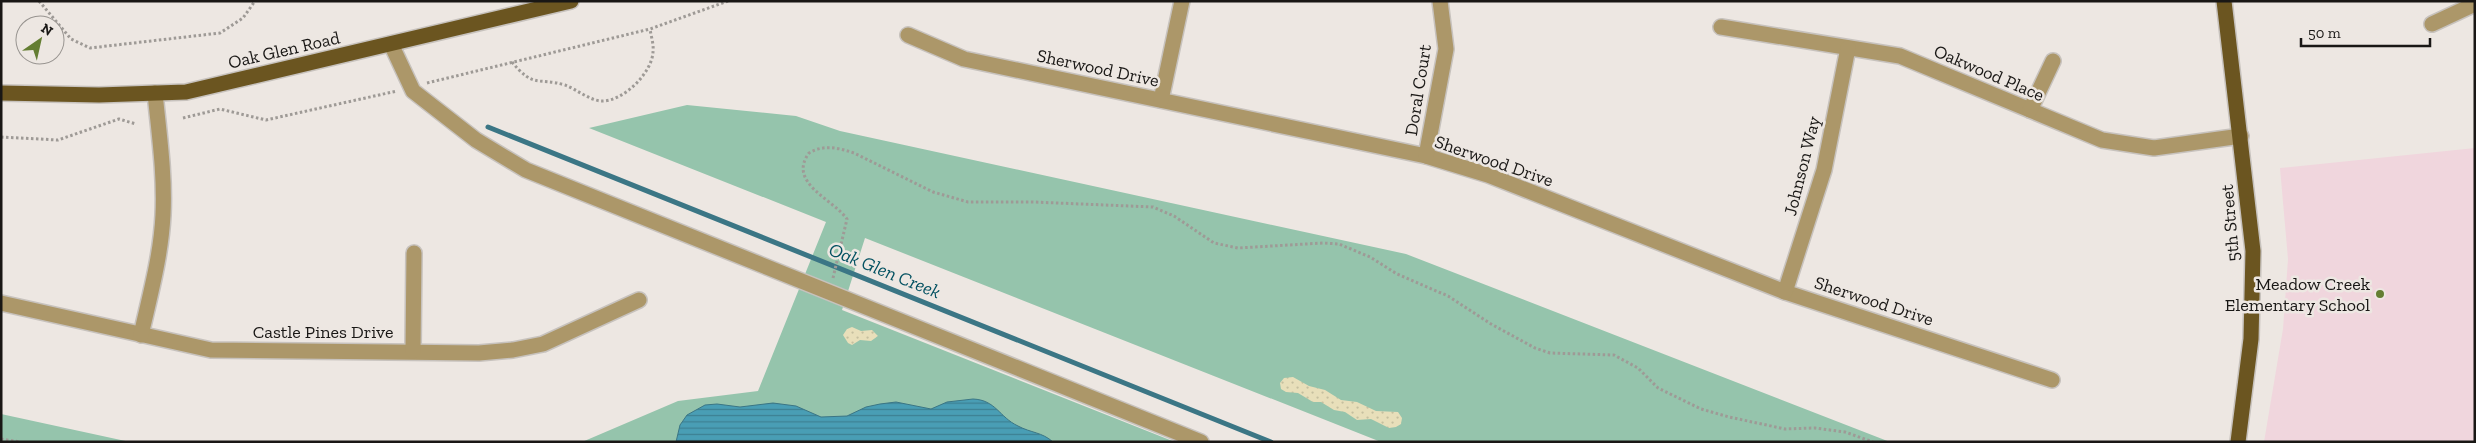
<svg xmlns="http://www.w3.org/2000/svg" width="2476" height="443" viewBox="0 0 2476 443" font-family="'Zilla Slab',serif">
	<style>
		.education { fill: #f0d6dd }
		.grass { fill: #95c4ac }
		.sand { fill: url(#sand-dots) }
		.water { fill: url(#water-rules); stroke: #3b7685 }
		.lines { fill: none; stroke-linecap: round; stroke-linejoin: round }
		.stream { stroke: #3b7685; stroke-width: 5 }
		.minor-casing { stroke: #c7c2bd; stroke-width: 18 }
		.major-casing { stroke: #c7c2bd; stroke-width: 18 }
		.path { stroke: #9e9a96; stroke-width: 3; stroke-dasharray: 2.5 2.5; stroke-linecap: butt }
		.minor { stroke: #ac9769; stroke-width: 15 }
		.major { stroke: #6b5520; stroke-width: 15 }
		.poi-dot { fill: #647e32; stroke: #ede7e2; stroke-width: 2 }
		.labels { text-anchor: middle; stroke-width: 5; stroke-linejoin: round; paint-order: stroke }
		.street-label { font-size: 18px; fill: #191715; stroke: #ede7e2 }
		.poi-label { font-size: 18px; fill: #191715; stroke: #ede7e2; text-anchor: end }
		.water-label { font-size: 19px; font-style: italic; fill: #035161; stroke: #ede7e2 }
	</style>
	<defs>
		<pattern id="sand-dots" width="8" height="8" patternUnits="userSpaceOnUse" patternTransform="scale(1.25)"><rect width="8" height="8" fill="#e8dfba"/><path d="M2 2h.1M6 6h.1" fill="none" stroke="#c6bf9f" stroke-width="1.8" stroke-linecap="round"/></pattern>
		<pattern id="water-rules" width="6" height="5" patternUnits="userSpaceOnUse" patternTransform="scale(1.25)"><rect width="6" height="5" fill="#499eb5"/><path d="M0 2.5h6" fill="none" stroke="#3c8092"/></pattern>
	</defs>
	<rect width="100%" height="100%" fill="#ede7e2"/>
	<polygon class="education" points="2475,148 2475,442 2264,442 2283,329 2288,259 2280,168"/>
	<g class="grass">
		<polygon points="687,105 796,116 840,131 1406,254 1890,442 1381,442 865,238 842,310 1175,442 582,442 678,401 758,391 826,222 589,128"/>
		<polygon points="1,414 130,442 1,442"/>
	</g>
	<g class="sand">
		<polygon points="852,327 861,331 872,330 878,336 871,341 860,340 852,345 848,343 843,335 847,329"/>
		<polygon points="1293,377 1309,386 1325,390 1341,400 1357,402 1376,411 1398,412 1402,418 1401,424 1396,427 1389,428 1371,419 1357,420 1345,412 1334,410 1321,402 1313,402 1298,393 1286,392 1281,389 1280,383 1284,378"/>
	</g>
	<path class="water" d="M973,399C996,400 999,417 1018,426C1031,433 1042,432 1053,442H676L680,425L687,415L705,405L717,404L740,407L773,403L796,406L821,417L847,416L866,407L880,404L896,402L931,409L947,402Z"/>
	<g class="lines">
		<polyline class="stream" points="488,127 1271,442"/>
		<defs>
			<g id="minor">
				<polyline points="2432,24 2475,4"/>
				<polyline points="1721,27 1900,56 2102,140 2154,148 2241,136"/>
				<polyline points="908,35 964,59 1426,156 1488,175 1785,292 2052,380"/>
				<polyline points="391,44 413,91 476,140 526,170 1201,442"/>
				<polyline points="1161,100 1182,1"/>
				<polyline points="2030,110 2053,61"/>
				<polyline points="1426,156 1446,49 1440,1"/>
				<polyline points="1785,292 1824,170 1848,48"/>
				<polyline points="1,303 211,350 479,353 513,350 543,344 639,300"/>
				<path d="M141,335C150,295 161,256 163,215C165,174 159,134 155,93"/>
				<polyline points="413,351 414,253"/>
			</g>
			<g id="major">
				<polyline points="2224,1 2253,251 2251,339 2238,442"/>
				<polyline points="1,93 99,95 186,92 571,1"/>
			</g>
		</defs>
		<use href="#minor" class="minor-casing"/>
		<use href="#major" class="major-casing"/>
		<g class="path">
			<polyline points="39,1 71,39 90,48 220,33 243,18 255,1"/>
			<path d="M512,62C534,89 538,77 565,85C576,89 589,100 601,101C623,102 652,73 653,52C654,45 651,36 650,29"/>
			<polyline points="427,83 650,29 728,1"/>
			<polyline points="183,118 220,109 266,120 397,91"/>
			<polyline points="1,137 58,140 119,119 136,124"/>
			<path d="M833,278L847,219C833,199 787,183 809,153C824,144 839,148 854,153L933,192L968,202H1033L1153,207L1174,216L1214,243L1238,248L1323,243L1339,244L1370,257L1397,274L1448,296L1491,324L1535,348L1550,353L1614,355L1638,368L1658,388L1701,409L1729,417L1785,429L1815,428L1845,432L1873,442"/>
			<polyline points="1,439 20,442"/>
		</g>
		<use href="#minor" class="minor"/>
		<use href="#major" class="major"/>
	</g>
	<circle class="poi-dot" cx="2380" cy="294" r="5"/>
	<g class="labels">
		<g class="street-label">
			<text transform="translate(284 50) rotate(-13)" y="6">Oak Glen Road</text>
			<text transform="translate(1098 68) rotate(12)" y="6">Sherwood Drive</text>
			<text transform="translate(1989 73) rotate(23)" y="6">Oakwood Place</text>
			<text transform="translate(1418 90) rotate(-81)" y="6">Doral Court</text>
			<text transform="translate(1494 161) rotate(19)" y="6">Sherwood Drive</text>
			<text transform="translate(1802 166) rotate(-76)" y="6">Johnson Way</text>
			<text transform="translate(2230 223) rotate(-95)" y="6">5th Street</text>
			<text transform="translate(1874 301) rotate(18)" y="6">Sherwood Drive</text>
			<text x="323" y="338">Castle Pines Drive</text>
		</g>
		<g class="poi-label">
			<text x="2370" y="290">Meadow Creek<tspan x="2370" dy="21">Elementary School</tspan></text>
		</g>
		<g class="water-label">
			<text transform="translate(885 270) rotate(22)" y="7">Oak Glen Creek</text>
		</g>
	</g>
	<rect width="2476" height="443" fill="none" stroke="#191715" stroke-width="5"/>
	<g transform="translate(40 40) rotate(34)"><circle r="24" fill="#ede7e2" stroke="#989490"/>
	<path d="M0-4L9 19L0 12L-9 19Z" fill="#647e32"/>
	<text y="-8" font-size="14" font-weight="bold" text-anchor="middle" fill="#191715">N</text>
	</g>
	<path d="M2301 38v8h129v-8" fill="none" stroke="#191715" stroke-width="2.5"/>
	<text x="2308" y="38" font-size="15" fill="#191715" stroke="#ede7e2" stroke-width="4" paint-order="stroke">50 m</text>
</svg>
